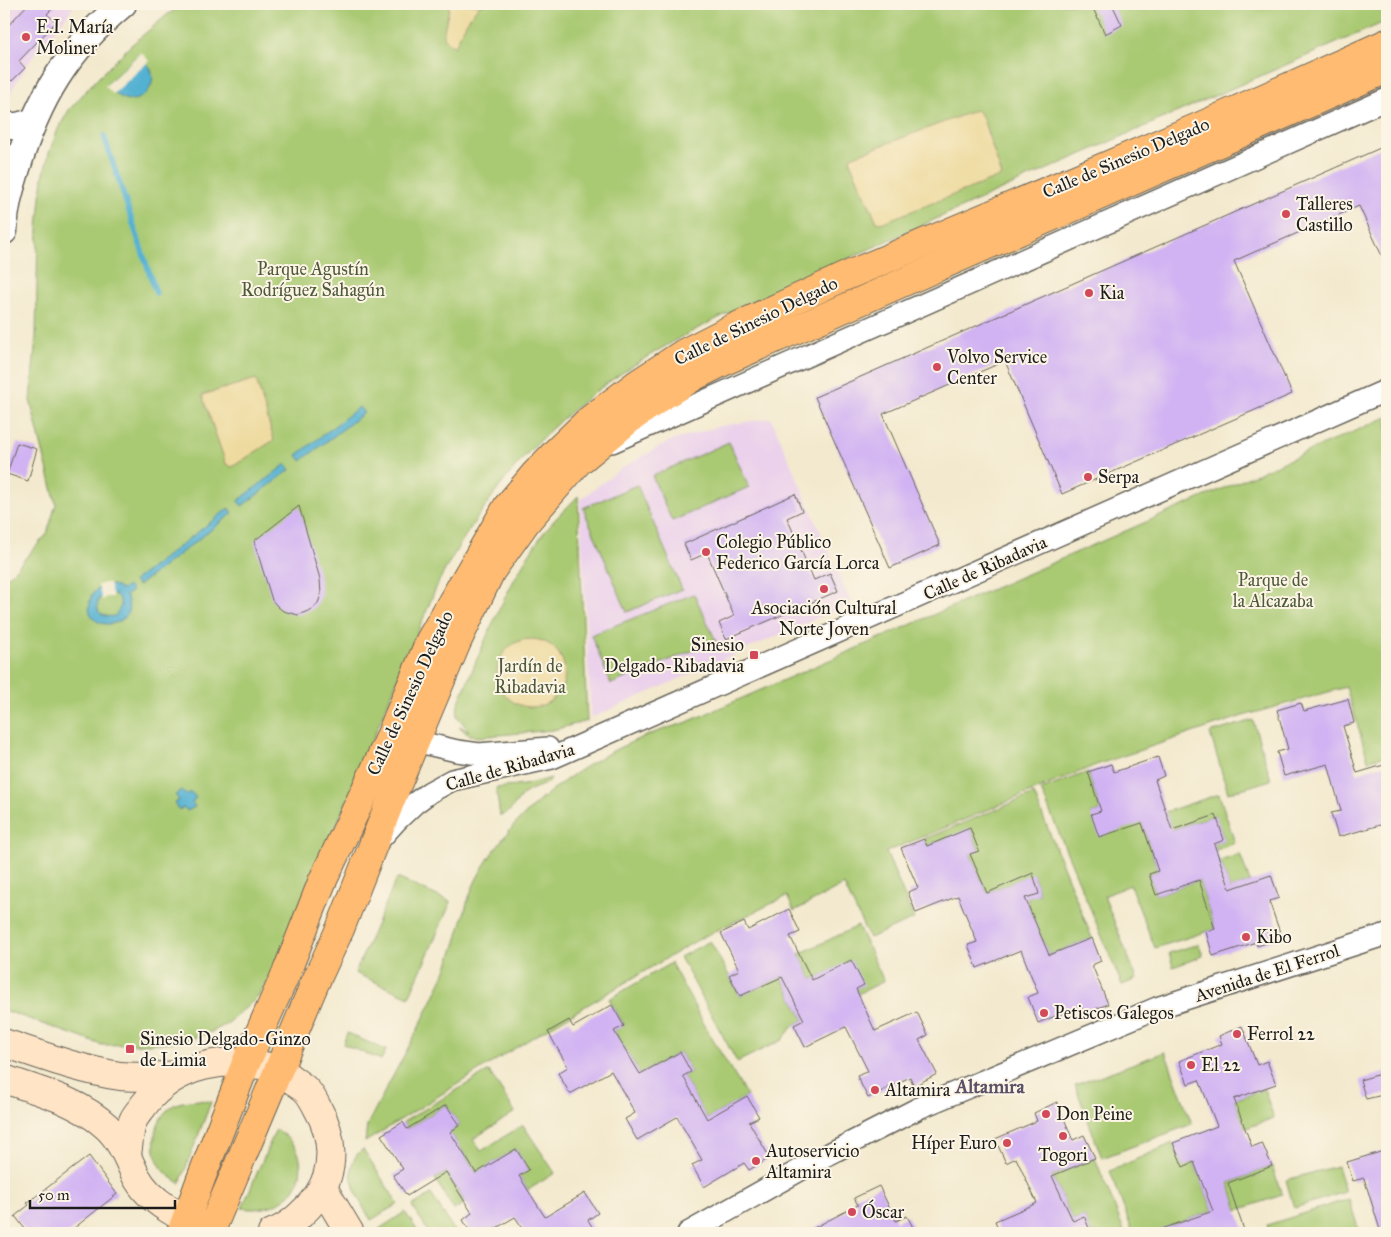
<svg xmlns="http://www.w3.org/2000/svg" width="1391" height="1237" viewBox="0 0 1391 1237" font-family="'IM FELL Great Primer',serif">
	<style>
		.built { fill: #ebd1eb }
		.green { fill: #a9c972; stroke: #627247 }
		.sand { fill: #eeda9e; stroke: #857b5d }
		.water { fill: #52b1d1; stroke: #376676; fill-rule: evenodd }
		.pier { fill: #f3e9ce }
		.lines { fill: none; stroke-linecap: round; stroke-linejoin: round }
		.stream { stroke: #52b1d1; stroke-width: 5.5 }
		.building { fill: #d1b3f3 }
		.minor-casing { stroke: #67645a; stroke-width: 24 }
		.tertiary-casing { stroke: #67645a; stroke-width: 29 }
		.secondary-casing { stroke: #67645a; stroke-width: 30 }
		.primary-casing { stroke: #67645a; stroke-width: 30 }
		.minor { stroke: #fff; stroke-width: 21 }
		.tertiary { stroke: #fff; stroke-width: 26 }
		.secondary { stroke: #ffe4c6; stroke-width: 28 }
		.primary { stroke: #ffbb71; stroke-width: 28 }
		.poi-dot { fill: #d1495b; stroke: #fcf5e5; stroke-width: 2 }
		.labels { text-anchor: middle; stroke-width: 4; stroke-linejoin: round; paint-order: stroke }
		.poi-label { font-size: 18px; fill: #1c1c1c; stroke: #fcf5e5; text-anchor: start }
		.street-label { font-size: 18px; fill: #1c1c1c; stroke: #fcf5e5 }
		.park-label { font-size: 18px; fill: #4d593a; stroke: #fcf5e5 }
		.neighbourhood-label { font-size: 19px; font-weight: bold; fill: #5b5167; stroke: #fcf5e5 }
	</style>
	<rect width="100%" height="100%" fill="#fcf5e5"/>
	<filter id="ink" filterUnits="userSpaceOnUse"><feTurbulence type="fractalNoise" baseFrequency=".02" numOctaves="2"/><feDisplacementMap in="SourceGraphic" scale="10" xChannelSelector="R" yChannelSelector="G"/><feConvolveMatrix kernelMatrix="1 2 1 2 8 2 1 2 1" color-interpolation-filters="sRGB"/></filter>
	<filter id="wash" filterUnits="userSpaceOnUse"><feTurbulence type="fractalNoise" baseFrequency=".0096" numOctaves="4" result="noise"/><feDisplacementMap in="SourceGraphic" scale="20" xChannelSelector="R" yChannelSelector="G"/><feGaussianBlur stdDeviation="1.12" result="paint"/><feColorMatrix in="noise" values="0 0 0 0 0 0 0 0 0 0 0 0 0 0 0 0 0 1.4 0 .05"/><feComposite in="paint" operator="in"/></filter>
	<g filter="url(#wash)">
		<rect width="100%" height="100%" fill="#f3e9ce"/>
		<g class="built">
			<polygon points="4,4 76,4 32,58 15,84 5,106 4,106"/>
			<polygon points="771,418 851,603 591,718 580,500 622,468 668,442 720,426"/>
		</g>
		<g class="green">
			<path d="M186,4H1387V21C1244,83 1101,145 958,209C905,233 852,257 798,281C713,319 632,357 561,420C511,465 470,523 439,581L276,969L258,997L227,1024L207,1034L183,1041L148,1044L102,1045L4,1010V579L11,574L47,534L56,504L30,400L36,338L38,227L43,177L49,153L58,129L69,110L93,83L130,46L168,14Z"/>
			<path d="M1387,417V756L1368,760L1346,687L1243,716L1096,765L886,852L914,919L869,938L844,885L794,911L787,896L701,938L533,1037L365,1142L367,1125C390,1080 416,1036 437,990C444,976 450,960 455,945C462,923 466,901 476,880C514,804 604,744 685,723Z"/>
			<polygon points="729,442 749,487 672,521 652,476"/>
			<polygon points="637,485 682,589 627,612 583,508"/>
			<path d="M578,496L587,721L553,730L478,737L467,734L459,726L469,731L457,716L458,704C483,646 505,587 542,535C552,521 566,509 578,496Z"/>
			<polygon points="694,594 716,641 611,684 591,635"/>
			<polygon points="1253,720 1271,780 1228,793 1210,733"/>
			<polygon points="1088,772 1101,811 1091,814 1142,823 1158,871 1149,874 1156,895 1199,880 1215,929 1155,948 1130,885 1104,896 1137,979 1122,985 1041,790"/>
			<path d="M551,778L550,781C542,787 531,788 524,794C515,802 513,812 500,816L496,788L524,785Z"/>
			<polygon points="1034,794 1092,938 1049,955 1030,911 1027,897 1039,894 1033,874 987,893 970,854 979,850 970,829 927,846 924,839"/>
			<polygon points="1219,794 1235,843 1216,850 1214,844 1224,840 1215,815 1172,830 1165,812"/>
			<polygon points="1240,854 1250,882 1230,889 1220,861"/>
			<polygon points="397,878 451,902 409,997 355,973"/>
			<polygon points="858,926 884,981 858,994 856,989 863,985 851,961 812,980 799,954"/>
			<polygon points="710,941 740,996 781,977 804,1020 794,1025 782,1040 737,1062 680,957"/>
			<polygon points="1199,944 1203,956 1173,967 1169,953"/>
			<polygon points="671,963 710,1035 747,1096 707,1119 683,1076 691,1072 680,1052 640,1074 614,1031 624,1025 609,999"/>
			<polygon points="347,1033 386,1050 381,1060 343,1044"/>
			<polygon points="1165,1052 1192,1124 1102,1158 1075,1085"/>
			<polygon points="489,1071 515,1112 473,1139 481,1151 523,1125 555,1173 528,1190 519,1176 528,1169 516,1149 477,1173 450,1132 460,1125 446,1105 407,1129 403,1122"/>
			<polygon points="1264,1089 1274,1118 1244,1129 1234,1100"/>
			<path d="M199,1100L211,1102L180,1183C173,1179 166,1174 162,1168C148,1150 154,1114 176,1104C183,1101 192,1101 199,1100Z"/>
			<path d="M276,1129C285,1136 296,1144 299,1155C309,1192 274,1214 242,1208Z"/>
			<polygon points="1173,1143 1183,1166 1194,1162 1213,1211 1170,1226 1172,1233 1133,1233 1110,1171"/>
			<path d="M363,1149L398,1204L371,1220C359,1201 338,1167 363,1149Z"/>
			<polygon points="1095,1158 1125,1233 1091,1233 1084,1216 1073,1221 1052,1176"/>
			<polygon points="1272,1166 1282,1195 1238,1210 1229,1183"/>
			<polygon points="1337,1166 1345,1192 1294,1208 1286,1180"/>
			<polygon points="446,1172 465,1203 454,1210 435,1179"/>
			<polygon points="431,1194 456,1233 429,1233 412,1206"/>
			<polygon points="1349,1199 1358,1228 1344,1233 1270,1233 1267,1225"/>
			<polygon points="405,1212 419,1233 382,1233 379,1229"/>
		</g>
		<g class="sand">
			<path d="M449,4H481C469,16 461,31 455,47C452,45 447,42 445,39C441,31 450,14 449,4Z"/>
			<polygon points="976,110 982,116 1002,176 881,223 877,222 850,162 851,157"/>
			<polygon points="256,379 274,440 232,467 226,464 202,395"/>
			<circle cx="531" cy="673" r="34"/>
		</g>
		<g class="water">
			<path d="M139,54C143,59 149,64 151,70C158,88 139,106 122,98C116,95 111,89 107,84Z"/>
			<polygon points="359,407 364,413 301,461 297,455"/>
			<polygon points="286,464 290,470 242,506 238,501"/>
			<polygon points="229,508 233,513 138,586 134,581"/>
			<path d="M106,585H113L122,590L128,586L132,591L126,595C142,630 82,635 90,601C91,592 98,588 106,585ZM109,593C117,594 120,598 121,606L115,616C103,618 94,613 99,599Z"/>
			<polygon points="182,790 186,795 191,792 196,798 192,802 195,807 187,811 184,807 179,810 174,804 179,800 175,795"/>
		</g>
		<g class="pier">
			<polygon points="141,52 149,61 113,94 105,86"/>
			<polygon points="105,583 109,583 113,597 106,597 102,600 98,585"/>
		</g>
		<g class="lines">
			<polyline class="stream" points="104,136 156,293"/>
		</g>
		<g id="blocks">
			<g class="building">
				<polygon points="28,4 57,4 47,14 56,22 19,61 25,68 12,81 6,75 4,77 4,30"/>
				<polygon points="1091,4 1112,4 1122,25 1105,34"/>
				<polygon points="1387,145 1387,267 1359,206 1234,261 1292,394 1062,494 1005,361 883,414 940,545 890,568 815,397"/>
				<polygon points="17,443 37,449 28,481 7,474"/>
				<polygon points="795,494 802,511 787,518 814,580 830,573 838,591 726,639 719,623 734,616 707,553 691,560 684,544"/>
				<polygon points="299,506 320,579 321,595 318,603 313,609 298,615 283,611 277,606 272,600 254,541"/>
				<polygon points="1348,699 1354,723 1343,726 1357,773 1387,764 1387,823 1338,837 1331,813 1341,811 1328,764 1284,776 1277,752 1288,749 1277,710 1301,703 1304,711"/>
				<polygon points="1158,757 1164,776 1155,780 1172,830 1216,815 1224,840 1214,844 1230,889 1271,875 1279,898 1269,901 1282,938 1257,946 1256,942 1213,956 1206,932 1215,929 1199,880 1156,895 1149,874 1158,871 1142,823 1099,837 1091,814 1101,811 1088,772 1111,764 1114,772"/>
				<polygon points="970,828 979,851 970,854 987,893 1033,873 1039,894 1025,898 1049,955 1092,938 1101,961 1092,965 1108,1004 1084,1014 1081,1006 1038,1023 1028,997 1038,993 1021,950 977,968 968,945 977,942 958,896 916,913 908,892 918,888 901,848 924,839 927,846"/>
				<polygon points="789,909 800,932 790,936 812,980 851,960 864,985 856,989 875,1031 917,1012 928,1035 919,1040 937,1074 914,1086 910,1077 868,1098 857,1076 868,1071 846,1027 805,1047 794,1025 804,1020 782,977 740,996 729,975 739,970 721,933 744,922 748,930"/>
				<polygon points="612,1005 624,1026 614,1031 640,1074 680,1052 691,1072 683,1076 707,1119 747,1096 759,1117 749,1122 770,1158 749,1170 744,1163 704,1187 692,1165 702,1160 677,1117 637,1140 625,1119 635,1113 611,1071 570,1094 558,1073 568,1067 548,1032 569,1020 573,1027"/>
				<polygon points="1242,1026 1257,1065 1267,1061 1276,1084 1234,1099 1252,1147 1262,1143 1272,1166 1228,1183 1245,1233 1157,1233 1156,1231 1213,1211 1194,1162 1183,1167 1173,1143 1217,1126 1199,1080 1188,1084 1179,1061 1222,1044 1219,1036"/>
				<polygon points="1387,1072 1387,1094 1366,1099 1360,1080"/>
				<polygon points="1057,1102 1073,1140 1084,1135 1095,1158 1052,1176 1073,1221 1084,1216 1091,1233 1000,1233 995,1221 1037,1203 1016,1158 1006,1163 995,1139 1037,1121 1034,1113"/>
				<polygon points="446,1105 460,1125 450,1132 476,1173 516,1149 529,1170 519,1176 545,1217 585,1193 598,1213 588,1220 596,1233 520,1233 524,1230 515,1217 488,1233 471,1233 463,1220 472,1213 446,1172 407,1196 393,1175 403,1169 381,1135 403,1122 407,1129"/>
				<polygon points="1387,1150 1387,1233 1381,1233 1364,1178 1353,1181 1347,1162"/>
				<polygon points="89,1156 117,1194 68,1233 28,1233 15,1216 29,1205 27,1203"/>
				<polygon points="879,1186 896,1221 907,1216 916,1233 804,1233 858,1205 854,1198"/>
			</g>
		</g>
	</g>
	<g filter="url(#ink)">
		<use href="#blocks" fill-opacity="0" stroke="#67645a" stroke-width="1"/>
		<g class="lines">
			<defs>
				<g id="minor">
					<polyline points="612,442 1387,99"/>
					<polyline points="400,743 415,741 457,751 479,754 548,748"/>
					<polyline points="379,840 397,820 415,803 430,792 452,780 552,758 1387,390"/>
					<polyline points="688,1233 823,1157 921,1107 1157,1008 1387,934"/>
				</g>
				<g id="tertiary">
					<polyline points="4,126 17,126 32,122"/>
					<path d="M4,231C5,206 10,191 17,168C38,99 67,50 123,4"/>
				</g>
				<g id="secondary">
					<path d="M4,1043C41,1055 80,1070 120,1076C139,1078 159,1076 178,1075"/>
					<path d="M4,1079C39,1091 79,1101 107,1127C121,1140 128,1159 136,1176C150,1203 182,1218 209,1229"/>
					<path d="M127,1154C129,1144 129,1130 133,1121C135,1115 141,1110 144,1105C175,1064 230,1053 278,1070C283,1072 289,1077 294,1081C297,1083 302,1086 306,1090C311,1095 315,1103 318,1109C333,1135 336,1169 318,1195C307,1210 290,1227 272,1233"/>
					<polyline points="323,1188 350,1233"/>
				</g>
				<g id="primary">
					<polyline points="181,1233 202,1176 246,1063 287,971 322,882 386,746 430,640 507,507 534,475 558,450 588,421 637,384 684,353 729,330 846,276 1203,125 1387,43"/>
					<polyline points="210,1233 314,985 340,929 394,792 457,642 491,571 526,522 578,462 630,419 664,395 695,376 727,360 1387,69"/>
				</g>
			</defs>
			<use href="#minor" class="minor-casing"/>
			<use href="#tertiary" class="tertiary-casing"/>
			<use href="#secondary" class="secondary-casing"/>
			<use href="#primary" class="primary-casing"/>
			<use href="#minor" class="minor"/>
			<use href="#tertiary" class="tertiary"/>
			<use href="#secondary" class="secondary"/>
			<use href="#primary" class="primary"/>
		</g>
	</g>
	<g class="poi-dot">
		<circle cx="26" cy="37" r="5"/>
		<circle cx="1286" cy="214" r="5"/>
		<circle cx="1089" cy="293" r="5"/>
		<circle cx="937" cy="367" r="5"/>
		<circle cx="1088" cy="477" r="5"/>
		<circle cx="706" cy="552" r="5"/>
		<circle cx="824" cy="589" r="5"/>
		<rect x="749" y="650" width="10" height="10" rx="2.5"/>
		<circle cx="1246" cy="937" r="5"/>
		<circle cx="1044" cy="1013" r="5"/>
		<circle cx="1237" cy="1034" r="5"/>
		<rect x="125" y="1044" width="10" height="10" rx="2.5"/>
		<circle cx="1191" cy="1065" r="5"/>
		<circle cx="875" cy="1090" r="5"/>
		<circle cx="1046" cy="1114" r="5"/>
		<circle cx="1063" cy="1136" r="5"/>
		<circle cx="1007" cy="1143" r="5"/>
		<circle cx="756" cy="1161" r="5"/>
		<circle cx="852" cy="1212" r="5"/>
	</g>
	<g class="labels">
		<g class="poi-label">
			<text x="36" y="33">E.I. María<tspan x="36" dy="21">Moliner</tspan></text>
			<text x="1296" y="210">Talleres<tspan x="1296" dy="21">Castillo</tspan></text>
			<text x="1099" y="299">Kia</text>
			<text x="947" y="363">Volvo Service<tspan x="947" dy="21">Center</tspan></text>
			<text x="1098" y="483">Serpa</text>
			<text x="716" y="548">Colegio Público<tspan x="716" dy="21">Federico García Lorca</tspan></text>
			<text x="824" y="614" text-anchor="middle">Asociación Cultural<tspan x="824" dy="21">Norte Joven</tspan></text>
			<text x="744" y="651" text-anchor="end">Sinesio<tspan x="744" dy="21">Delgado-Ribadavia</tspan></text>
			<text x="1256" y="943">Kibo</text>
			<text x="1054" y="1019">Petiscos Galegos</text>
			<text x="1247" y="1040">Ferrol 22</text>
			<text x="140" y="1045">Sinesio Delgado-Ginzo<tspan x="140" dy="21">de Limia</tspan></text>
			<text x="1201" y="1071">El 22</text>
			<text x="885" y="1096">Altamira</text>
			<text x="1056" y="1120">Don Peine</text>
			<text x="997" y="1149" text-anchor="end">Híper Euro</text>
			<text x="766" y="1157">Autoservicio<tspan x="766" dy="21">Altamira</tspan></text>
			<text x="1063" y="1161" text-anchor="middle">Togori</text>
			<text x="862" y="1218">Óscar</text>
		</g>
		<g class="street-label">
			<text transform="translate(1126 158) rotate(-23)" y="6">Calle de Sinesio Delgado</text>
			<text transform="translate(756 321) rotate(-26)" y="6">Calle de Sinesio Delgado</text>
			<text transform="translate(985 568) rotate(-24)" y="6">Calle de Ribadavia</text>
			<text transform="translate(410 693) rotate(-65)" y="6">Calle de Sinesio Delgado</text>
			<text transform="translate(510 767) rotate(-16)" y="6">Calle de Ribadavia</text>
			<text transform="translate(1267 973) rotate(-18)" y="6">Avenida de El Ferrol</text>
		</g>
		<g class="park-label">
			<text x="313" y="275">Parque Agustín<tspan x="313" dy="21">Rodríguez Sahagún</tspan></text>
			<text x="1273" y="586">Parque de<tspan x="1273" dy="21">la Alcazaba</tspan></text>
			<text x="530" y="672">Jardín de<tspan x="530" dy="21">Ribadavia</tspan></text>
		</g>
		<g class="neighbourhood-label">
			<text x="990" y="1093">Altamira</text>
		</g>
	</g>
	<rect width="1391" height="1237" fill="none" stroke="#fcf5e5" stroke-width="20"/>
	<path d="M30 1200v8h145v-8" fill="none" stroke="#1c1c1c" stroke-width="2.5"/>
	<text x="38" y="1200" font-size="15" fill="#1c1c1c" stroke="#fcf5e5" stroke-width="4" paint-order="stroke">50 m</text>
</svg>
